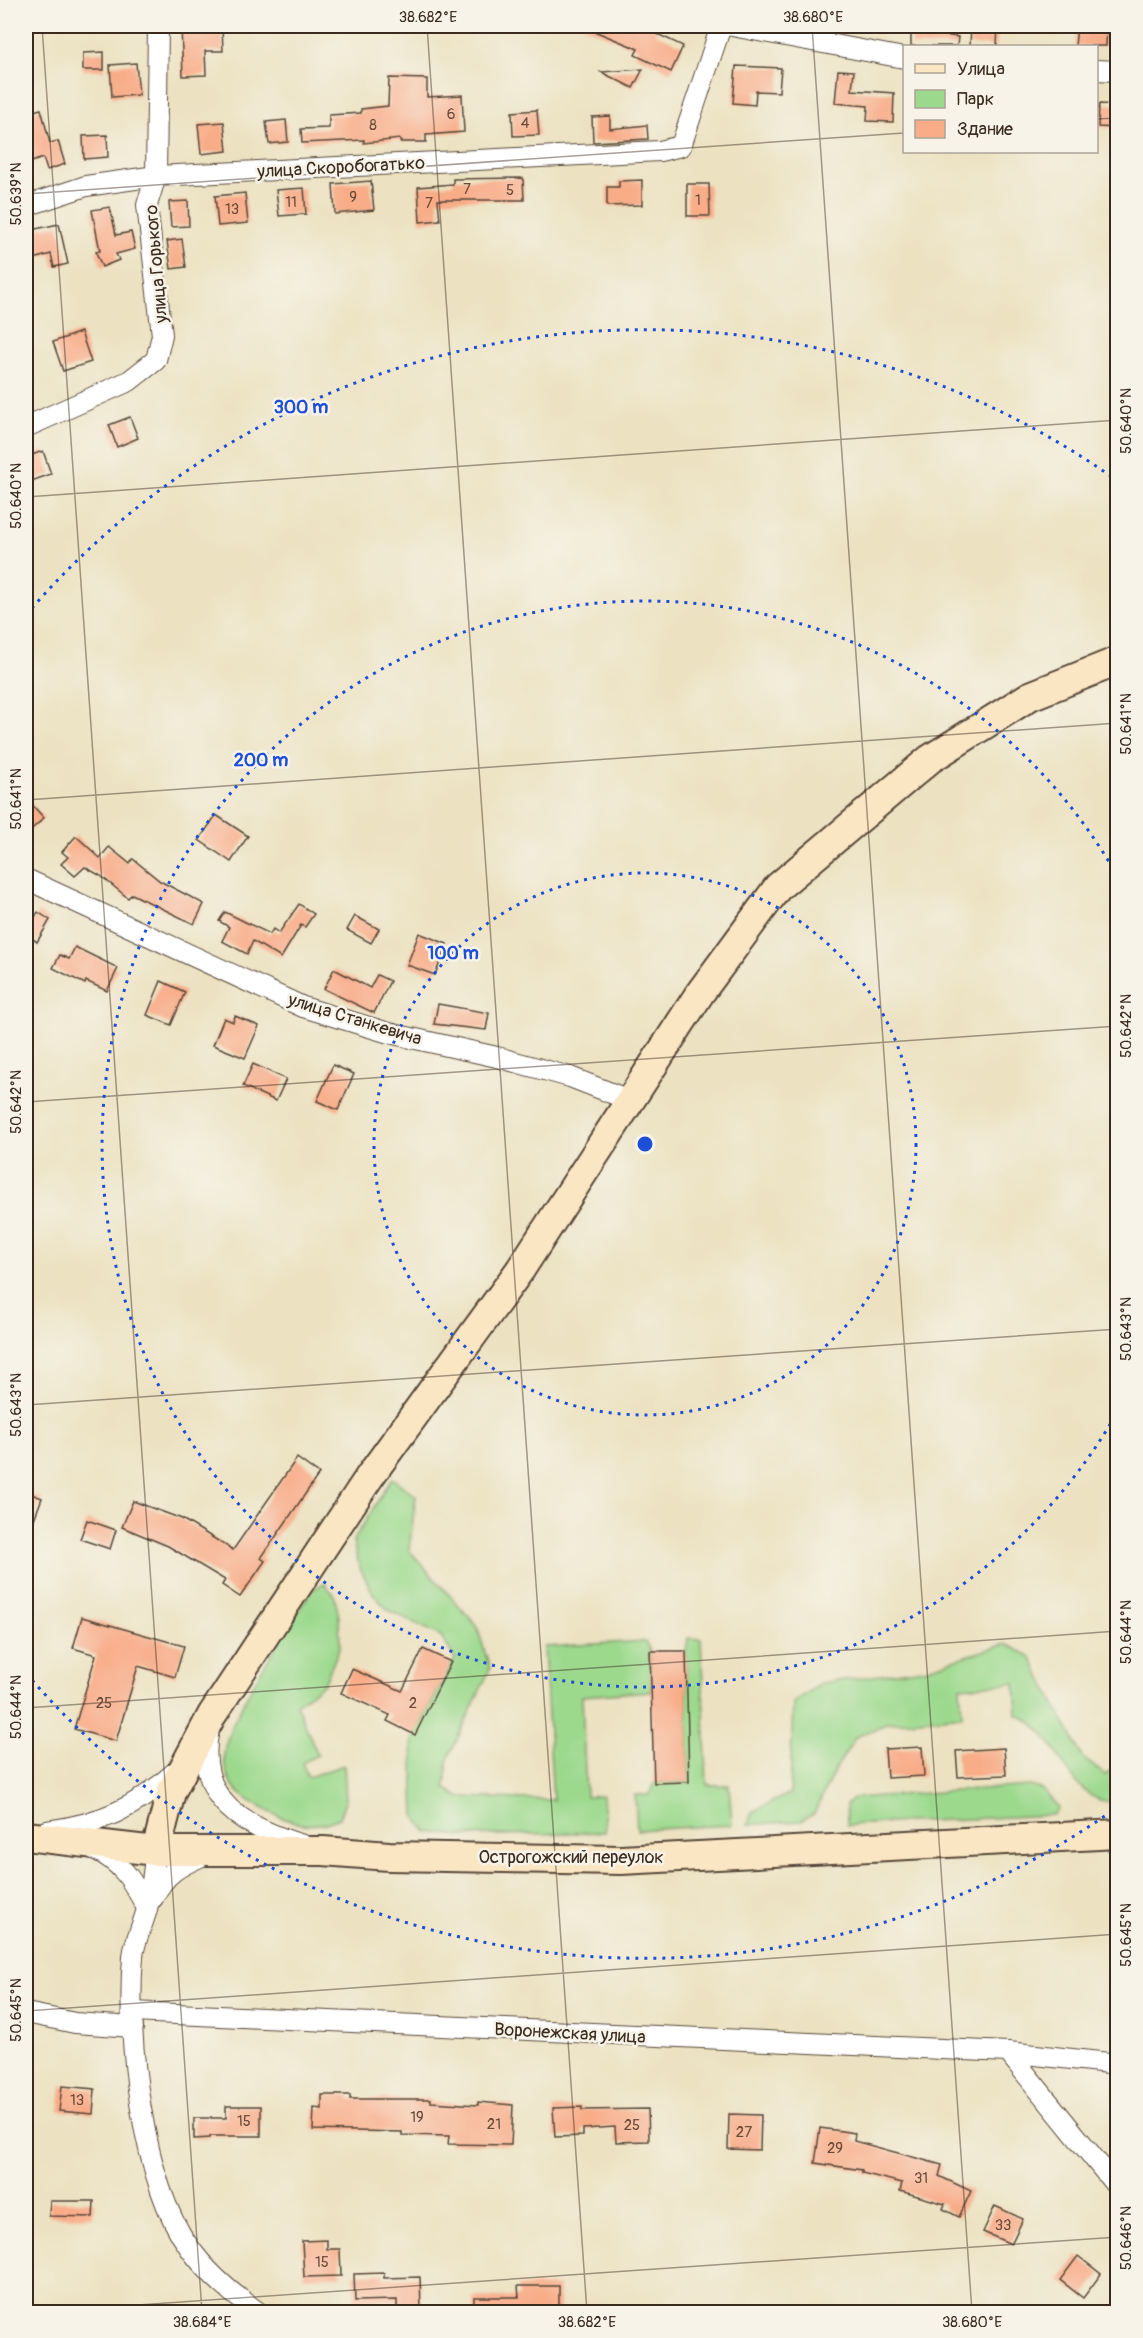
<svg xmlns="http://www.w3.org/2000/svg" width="1143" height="2338" viewBox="0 0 1143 2338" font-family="Pangolin,sans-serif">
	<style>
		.green { fill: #9cd98d; stroke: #6c8256; stroke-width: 1.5 }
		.building { fill: #f8ac88 }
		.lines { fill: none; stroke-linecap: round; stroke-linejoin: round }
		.street-casing { stroke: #564637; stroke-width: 22 }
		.secondary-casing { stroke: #564637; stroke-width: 32 }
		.street { stroke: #fff; stroke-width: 20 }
		.secondary { stroke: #fbe6c4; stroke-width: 28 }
		.ticks { fill: none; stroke: #3b2a1e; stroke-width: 1.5; stroke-opacity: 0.45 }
		.ring { fill: none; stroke: #1d4ed8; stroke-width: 3; stroke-dasharray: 3 6 }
		.labels { text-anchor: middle; stroke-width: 5; stroke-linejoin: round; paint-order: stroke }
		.number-label { font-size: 15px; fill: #6a4a38 }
		.street-label { font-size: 18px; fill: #3b2a1e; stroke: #f7f3e8 }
		.centre { fill: #1d4ed8; stroke: #f7f3e8; stroke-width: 3 }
		.ring-label { font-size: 18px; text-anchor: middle; font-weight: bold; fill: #1d4ed8; stroke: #f7f3e8; stroke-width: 5; stroke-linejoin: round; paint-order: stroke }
		.neatline { fill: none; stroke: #3b2a1e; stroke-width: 2 }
		.ticks-label { font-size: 15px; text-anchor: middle; fill: #3b2a1e }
	</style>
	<rect width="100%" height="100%" fill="#f7f3e8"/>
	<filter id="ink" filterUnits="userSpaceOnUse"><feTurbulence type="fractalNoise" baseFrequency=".0167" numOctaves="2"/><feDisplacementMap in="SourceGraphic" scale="12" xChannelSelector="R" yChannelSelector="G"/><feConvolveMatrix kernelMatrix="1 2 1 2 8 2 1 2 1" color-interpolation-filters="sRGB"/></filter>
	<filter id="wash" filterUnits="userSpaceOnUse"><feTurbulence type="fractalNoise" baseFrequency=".008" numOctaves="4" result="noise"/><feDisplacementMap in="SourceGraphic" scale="24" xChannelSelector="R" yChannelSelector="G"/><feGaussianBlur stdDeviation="1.35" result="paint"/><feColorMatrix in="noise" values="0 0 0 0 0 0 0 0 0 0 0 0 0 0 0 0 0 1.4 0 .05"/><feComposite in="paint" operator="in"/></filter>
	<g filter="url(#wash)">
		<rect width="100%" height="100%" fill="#ece2c2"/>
		<g class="green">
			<polygon points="392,1478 416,1496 409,1550 477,1626 490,1669 448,1759 445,1788 459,1797 553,1800 544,1647 645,1641 650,1651 651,1691 582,1696 586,1797 603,1796 605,1832 462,1836 427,1832 415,1816 412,1740 455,1659 441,1636 388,1610 374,1595 359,1566 353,1541"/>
			<path d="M324,1583L334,1594L339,1617L340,1647L324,1684L296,1704L318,1755L302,1763L308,1777L344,1765L346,1800L339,1818C313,1831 290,1823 266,1810C243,1798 224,1786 224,1756C224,1722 290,1625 311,1591Z"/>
			<polygon points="688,1638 701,1639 707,1785 729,1785 732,1825 637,1830 635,1795 649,1795 654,1783 689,1782 686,1651"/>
			<path d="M1006,1644L1030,1656L1083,1758L1105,1775L1117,1765V1802C1066,1806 1061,1729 1017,1715L1015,1683L960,1687L962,1716L888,1723L856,1737L834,1771L814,1814L801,1821L748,1825L752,1812L790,1793L793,1703L821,1683L924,1669Z"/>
			<polygon points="1030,1786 1043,1790 1059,1808 1053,1815 847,1825 846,1804 853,1798"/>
		</g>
		<g id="blocks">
			<g class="building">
				<polygon points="181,26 222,26 223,51 205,51 206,75 183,76"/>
				<polygon points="582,26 648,26 657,30 655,33 683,46 671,72 635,55 638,49"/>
				<polygon points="971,26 998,26 997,46 970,45"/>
				<polygon points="1077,26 1107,26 1106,46 1075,46"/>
				<polygon points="911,31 958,37 957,46 911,46"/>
				<polygon points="104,52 104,70 83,70 83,53"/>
				<polygon points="136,63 139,95 112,97 110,65"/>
				<polygon points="736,66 781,68 779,92 756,91 755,105 733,103"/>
				<polygon points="643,69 633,88 601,72"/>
				<polygon points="838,70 854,71 852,90 894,93 893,122 867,121 868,106 835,103"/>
				<polygon points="389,78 427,79 427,97 462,95 464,132 426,135 426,142 400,142 400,139 364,143 364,140 302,143 301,129 329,128 329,115 361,113 361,109 388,106"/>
				<polygon points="1099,104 1118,105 1118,128 1098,127"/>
				<polygon points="41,109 50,143 58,141 65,164 47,170 43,158 26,164 26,142 33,139 26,113"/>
				<polygon points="537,110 539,135 513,136 512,112"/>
				<polygon points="610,116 610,129 647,125 648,139 593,142 592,117"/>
				<polygon points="286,120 288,142 269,144 266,122"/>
				<polygon points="224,122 227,151 201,154 198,124"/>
				<polygon points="107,135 108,157 84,159 83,136"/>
				<polygon points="523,178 524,200 438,200 440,220 420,222 418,187 453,184 453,179"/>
				<polygon points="642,180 642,205 607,206 607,187 619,187 619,181"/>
				<polygon points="371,181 374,210 335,214 333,184"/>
				<polygon points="687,184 709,184 710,216 687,216"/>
				<polygon points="304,188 306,214 279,216 276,190"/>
				<polygon points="245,193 248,223 218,226 215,196"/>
				<polygon points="188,201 189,226 171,227 169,202"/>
				<polygon points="110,207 116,235 131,232 135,249 116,254 119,260 102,267 96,252 100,251 92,210"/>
				<polygon points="59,224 68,264 54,267 51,254 26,261 26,231"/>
				<polygon points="182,239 186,267 171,269 167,241"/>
				<polygon points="81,332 91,362 63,371 53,342"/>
				<polygon points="130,417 138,438 117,447 109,425"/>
				<polygon points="43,451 51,474 26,483 26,457"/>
				<polygon points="26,798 44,818 26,834"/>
				<polygon points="216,815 248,836 231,862 199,840"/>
				<polygon points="76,836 100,858 109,847 129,863 133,859 160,881 204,904 194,924 132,894 128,898 101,876 85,867 75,876 61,864 68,857 62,852"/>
				<polygon points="299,904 314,914 305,927 301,925 281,958 253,941 247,954 222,941 229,927 219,921 225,912 270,934 273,929 279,933"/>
				<polygon points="38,912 50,920 37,942 26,933"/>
				<polygon points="355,916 379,929 371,943 347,930"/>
				<polygon points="419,933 447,944 435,975 407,965"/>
				<polygon points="75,947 118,968 107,991 86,981 85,984 53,968 60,955 69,959"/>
				<polygon points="334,969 370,988 377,975 390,981 374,1013 324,989"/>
				<polygon points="161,981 185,992 171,1025 147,1015"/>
				<polygon points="438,1004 489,1013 486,1030 434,1024"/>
				<polygon points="235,1016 259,1026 245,1058 213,1045 224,1018 233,1022"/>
				<polygon points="253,1064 286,1079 276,1101 243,1086"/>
				<polygon points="333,1065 354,1074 338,1110 317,1101"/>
				<polygon points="297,1458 319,1474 261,1558 265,1561 240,1597 222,1585 225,1580 168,1546 122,1527 133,1501 182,1519 233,1550"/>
				<polygon points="26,1492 42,1498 27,1538 26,1538"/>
				<polygon points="87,1520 116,1530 110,1549 80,1539"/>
				<polygon points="82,1617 184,1646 175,1677 138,1666 116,1741 74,1729 96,1655 73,1648"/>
				<polygon points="423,1649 451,1662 415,1735 387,1721 390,1715 341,1693 352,1669 402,1691"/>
				<polygon points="650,1651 686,1651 689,1782 654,1783"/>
				<polygon points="922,1747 924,1776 887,1778 885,1749"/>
				<polygon points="1004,1748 1006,1775 958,1777 956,1751"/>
				<polygon points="62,2086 95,2089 93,2114 59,2111"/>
				<polygon points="322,2095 350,2095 350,2099 431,2099 431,2102 478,2105 478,2102 513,2105 511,2145 448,2144 449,2136 402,2135 402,2132 313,2130 314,2108 322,2109"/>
				<polygon points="226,2106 261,2106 261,2136 210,2136 210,2138 194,2139 194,2118 226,2118"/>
				<polygon points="582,2107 582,2110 648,2109 649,2141 616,2142 615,2127 583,2129 583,2136 555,2137 553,2108"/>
				<polygon points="729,2114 761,2115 760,2150 728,2149"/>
				<polygon points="820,2128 855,2133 854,2141 942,2165 939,2176 971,2191 959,2217 943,2209 945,2204 900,2191 902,2183 862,2173 862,2170 815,2163"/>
				<polygon points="50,2201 94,2201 93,2217 49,2216"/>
				<polygon points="995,2206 1023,2219 1011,2244 983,2232"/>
				<polygon points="327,2240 327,2249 340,2249 341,2276 304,2277 302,2241"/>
				<polygon points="1078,2256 1101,2274 1083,2298 1060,2280"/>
				<polygon points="384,2273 384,2278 420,2277 421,2310 397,2311 397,2300 355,2301 354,2274"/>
				<polygon points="518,2286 559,2286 559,2313 474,2313 474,2297 519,2297"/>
			</g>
		</g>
	</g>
	<g filter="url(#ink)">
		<use href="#blocks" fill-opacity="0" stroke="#564637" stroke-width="1.5"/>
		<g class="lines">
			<defs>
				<g id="street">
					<polyline points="732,26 904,58"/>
					<polyline points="1096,70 1118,71"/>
					<polyline points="26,206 86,186 156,176 660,151 681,146 721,26"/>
					<polyline points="26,427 129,381 156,360 162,335 147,205 156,176 158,26"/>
					<polyline points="26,879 303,1007 389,1033 497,1057 570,1077 629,1100"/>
					<path d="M209,1729C194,1801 244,1827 303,1845"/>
					<path d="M47,1831C100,1824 136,1808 175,1772"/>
					<path d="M92,1848C122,1862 132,1880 147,1908"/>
					<path d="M156,1851C153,1870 152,1890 147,1909C143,1925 134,1941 133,1957C126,2037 142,2182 189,2247C207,2273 232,2294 258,2312"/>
					<path d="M153,1898C165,1873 179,1866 204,1855"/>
					<polyline points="132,2012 1008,2052 1118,2188"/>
					<polyline points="26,2013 75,2023 133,2027"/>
					<polyline points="1008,2052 1118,2064"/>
				</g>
				<g id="secondary">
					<polyline points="26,1836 156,1851 323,1851 389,1856 621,1860 1118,1834"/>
					<polyline points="156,1851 171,1792 212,1715 370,1476 520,1270 700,993 778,887 930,759 1030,696 1118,661"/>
				</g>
			</defs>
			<use href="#street" class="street-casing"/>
			<use href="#secondary" class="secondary-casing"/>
			<use href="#street" class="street"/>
			<use href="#secondary" class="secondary"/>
		</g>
	</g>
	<path class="ticks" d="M42,26L202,2312M427,26L587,2312M812,26L972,2312M1096,119L1118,118M26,194L904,133M26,497L1118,420M26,800L1118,723M26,1102L1118,1026M26,1405L1118,1329M26,1708L1118,1631M26,2011L1118,1934M38,2312L1118,2237"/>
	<g class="ring">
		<circle cx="645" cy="1144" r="271"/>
		<path d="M1115 1416A543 543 0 1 1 1115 872"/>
		<path d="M1112 1811A814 814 0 0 1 26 1673M26 615A814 814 0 0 1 1112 477"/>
	</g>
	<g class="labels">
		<g class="number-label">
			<text x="451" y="119">6</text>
			<text x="525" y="128">4</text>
			<text x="373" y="130">8</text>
			<text x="467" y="194">7</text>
			<text x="510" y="195">5</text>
			<text x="353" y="202">9</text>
			<text x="698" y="205">1</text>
			<text x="291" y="207">11</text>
			<text x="429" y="208">7</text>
			<text x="232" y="214">13</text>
			<text x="104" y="1708">25</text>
			<text x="413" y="1708">2</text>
			<text x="77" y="2105">13</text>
			<text x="417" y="2122">19</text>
			<text x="244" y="2126">15</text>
			<text x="494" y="2129">21</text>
			<text x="632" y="2130">25</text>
			<text x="744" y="2137">27</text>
			<text x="835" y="2153">29</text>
			<text x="921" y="2183">31</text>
			<text x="1003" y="2230">33</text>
			<text x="322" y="2267">15</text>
		</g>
		<g class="street-label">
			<text transform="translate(341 167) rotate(-3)" y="6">улица Скоробогатько</text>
			<text transform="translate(156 264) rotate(-95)" y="6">улица Горького</text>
			<text transform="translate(355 1019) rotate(17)" y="6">улица Станкевича</text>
			<text x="571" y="1863">Острогожский переулок</text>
			<text transform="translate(570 2033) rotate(3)" y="6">Воронежская улица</text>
		</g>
	</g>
	<circle cx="645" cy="1144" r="9" class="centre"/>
	<g class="ring-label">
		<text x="301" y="413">300 m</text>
		<text x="261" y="766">200 m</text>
		<text x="453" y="959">100 m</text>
	</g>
	<rect width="1143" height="2338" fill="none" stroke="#f7f3e8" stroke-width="66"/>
	<rect x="903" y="45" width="195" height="108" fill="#f7f3e8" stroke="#aca397" stroke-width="1.5"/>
	<rect x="915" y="64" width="30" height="9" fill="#fbe6c4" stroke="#aca397" stroke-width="1.5"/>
	<text x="957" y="75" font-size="18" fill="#3b2a1e">Улица</text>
	<rect x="915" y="90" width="30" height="18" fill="#9cd98d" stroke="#aca397" stroke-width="1.5"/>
	<text x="957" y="105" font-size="18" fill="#3b2a1e">Парк</text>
	<rect x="915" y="120" width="30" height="18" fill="#f8ac88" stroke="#aca397" stroke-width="1.5"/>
	<text x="957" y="135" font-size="18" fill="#3b2a1e">Здание</text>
	<rect x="33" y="33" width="1077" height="2272" class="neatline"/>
	<g class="ticks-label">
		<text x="428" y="22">38.682°E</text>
		<text x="813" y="22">38.680°E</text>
		<text transform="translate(16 194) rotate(-90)" y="5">50.639°N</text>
		<text transform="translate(1126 421) rotate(-90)" y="5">50.640°N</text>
		<text transform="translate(16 496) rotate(-90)" y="5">50.640°N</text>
		<text transform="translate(1126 724) rotate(-90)" y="5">50.641°N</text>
		<text transform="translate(16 799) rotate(-90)" y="5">50.641°N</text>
		<text transform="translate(1126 1026) rotate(-90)" y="5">50.642°N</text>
		<text transform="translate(16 1102) rotate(-90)" y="5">50.642°N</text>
		<text transform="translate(1126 1329) rotate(-90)" y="5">50.643°N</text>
		<text transform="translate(16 1405) rotate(-90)" y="5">50.643°N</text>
		<text transform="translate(1126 1632) rotate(-90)" y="5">50.644°N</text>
		<text transform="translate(16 1707) rotate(-90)" y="5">50.644°N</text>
		<text transform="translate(1126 1935) rotate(-90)" y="5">50.645°N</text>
		<text transform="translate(16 2010) rotate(-90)" y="5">50.645°N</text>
		<text transform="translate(1126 2238) rotate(-90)" y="5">50.646°N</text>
		<text x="202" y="2327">38.684°E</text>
		<text x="587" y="2327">38.682°E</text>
		<text x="972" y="2327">38.680°E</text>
	</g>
</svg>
